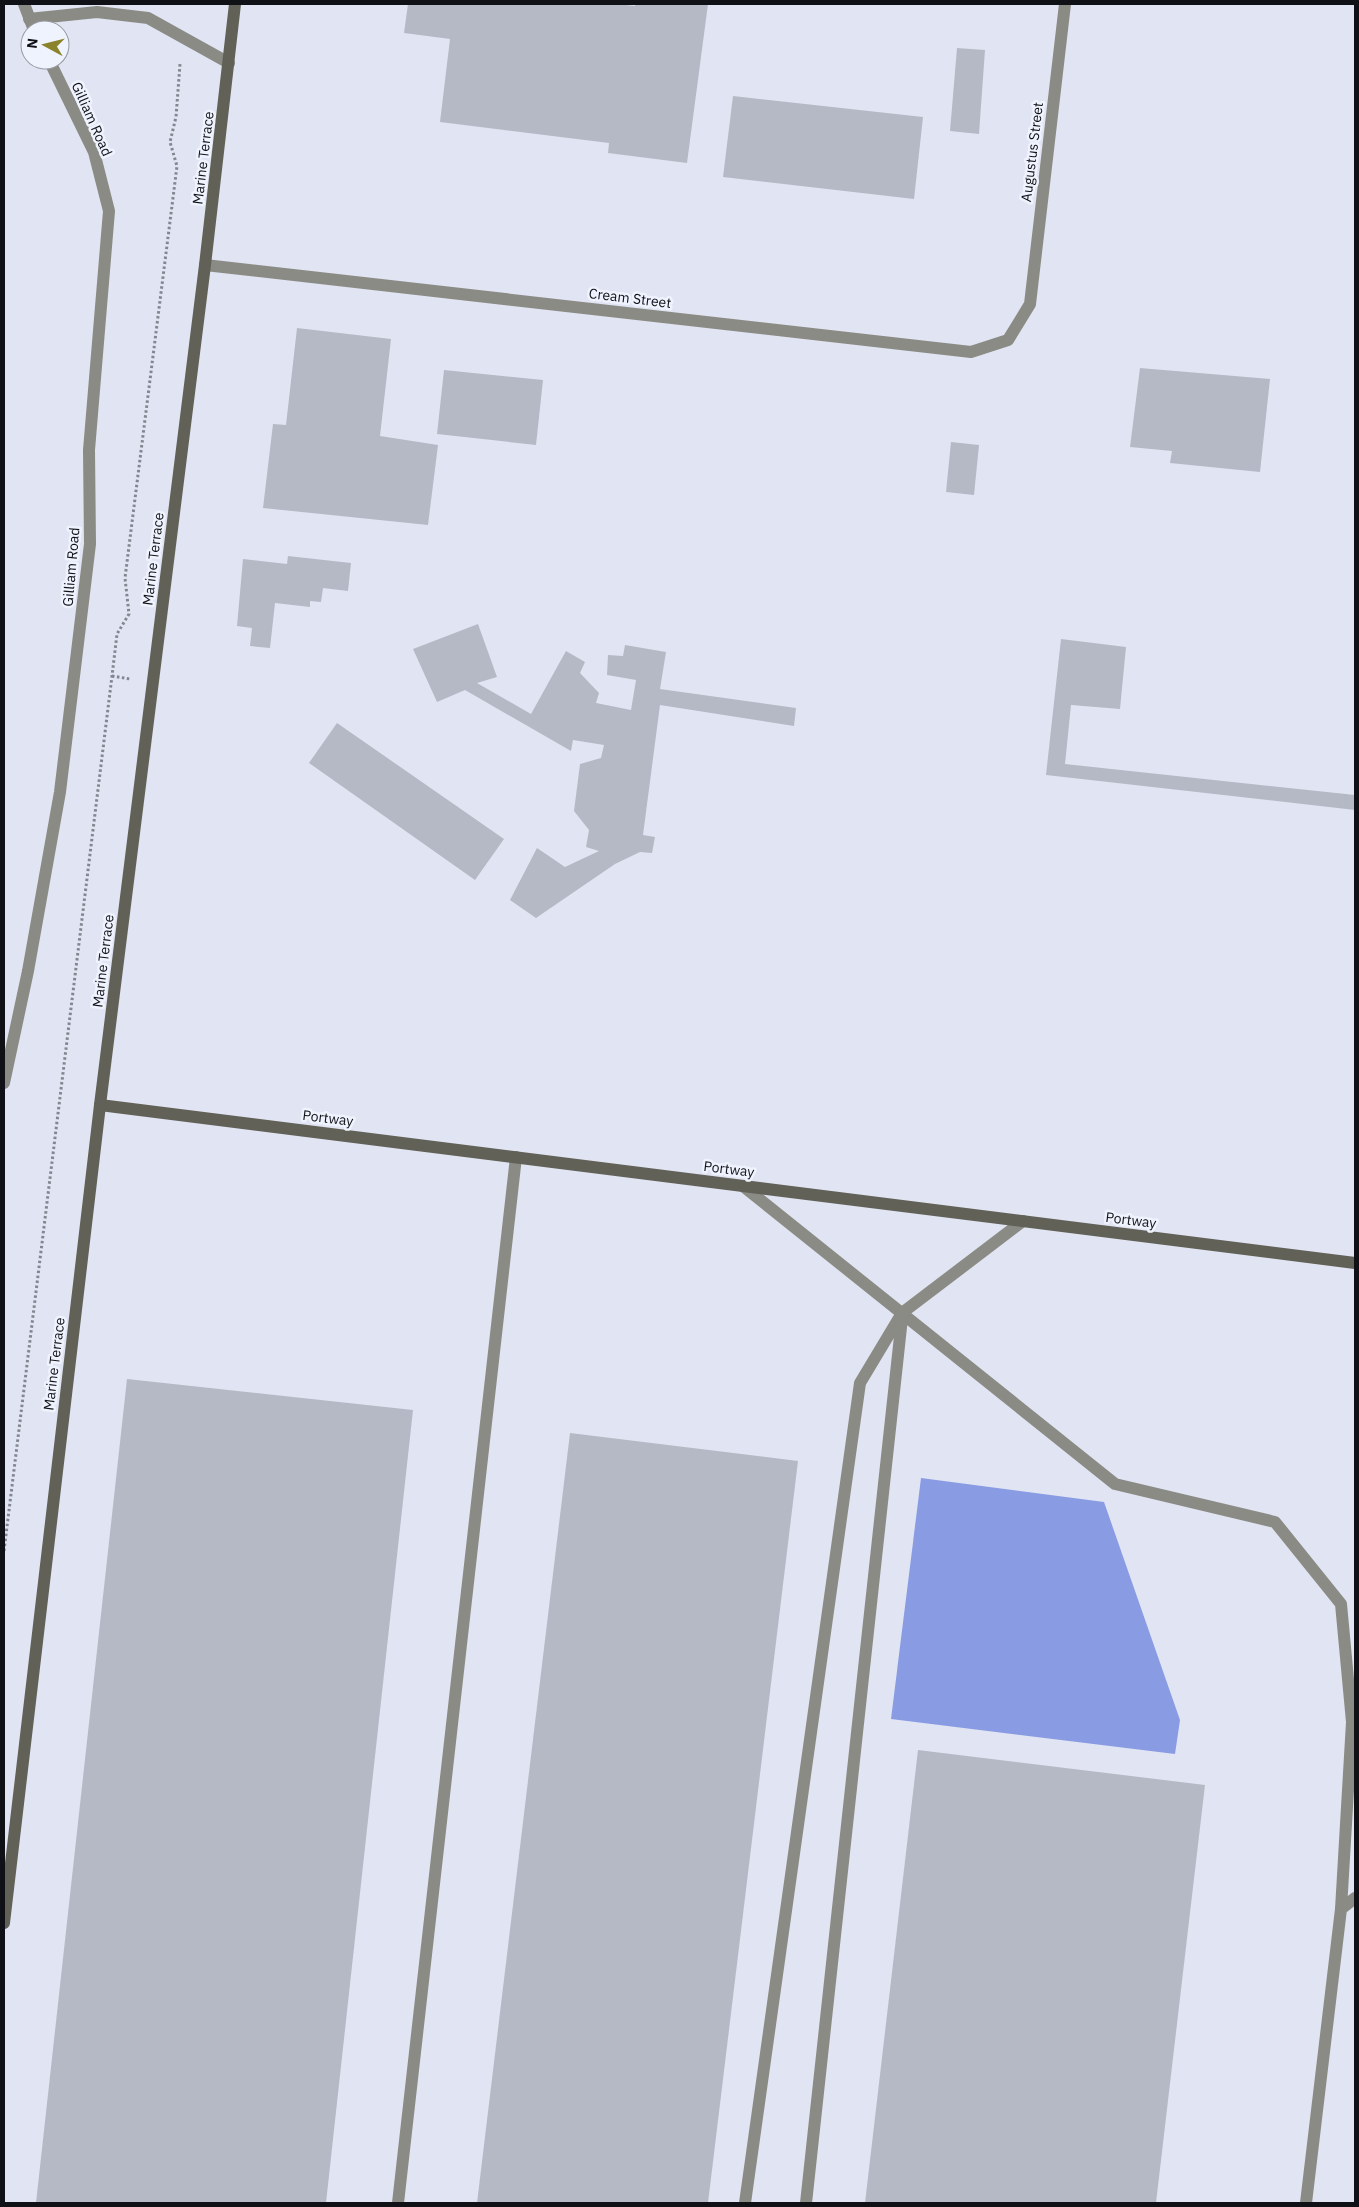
<svg xmlns="http://www.w3.org/2000/svg" width="1359" height="2207" viewBox="0 0 1359 2207" font-family="'IBM Plex Sans',sans-serif">
	<style>
		.water { fill: #899be3 }
		.building { fill: #b5b9c6 }
		.lines { fill: none; stroke-linecap: round; stroke-linejoin: round }
		.path { stroke: #838690; stroke-width: 3; stroke-dasharray: 2.5 2.5; stroke-linecap: butt }
		.lane { stroke: #8b8b85; stroke-width: 12 }
		.street { stroke: #8b8b85; stroke-width: 12 }
		.secondary { stroke: #616158; stroke-width: 12 }
		.labels { text-anchor: middle; stroke-width: 5; stroke-linejoin: round; paint-order: stroke }
		.street-label { font-size: 14px; fill: #101116; stroke: #eff3fe }
	</style>
	<rect width="100%" height="100%" fill="#e1e5f3"/>
	<polygon class="water" points="921,1478 1104,1502 1180,1720 1175,1754 891,1719"/>
	<g class="building">
		<polygon points="408,4 617,4 635,6 635,4 708,4 687,163 608,153 609,143 440,122 450,39 404,33"/>
		<polygon points="957,48 985,50 979,134 950,131"/>
		<polygon points="733,96 923,117 914,199 723,177"/>
		<polygon points="297,328 391,339 380,436 438,445 428,525 263,508 273,424 286,425"/>
		<polygon points="1140,368 1270,379 1260,472 1170,463 1172,451 1130,447"/>
		<polygon points="444,370 543,380 536,445 437,434"/>
		<polygon points="951,442 979,445 974,495 946,492"/>
		<polygon points="288,556 351,563 348,591 323,588 321,602 310,601 310,607 275,603 270,648 250,646 252,628 237,626 243,559 287,564"/>
		<polygon points="478,624 497,677 477,683 531,714 566,651 585,662 580,673 599,693 596,703 631,710 636,680 607,675 608,655 623,656 625,645 666,652 660,689 796,708 794,726 660,705 643,835 655,837 652,853 640,852 615,864 536,918 510,900 537,848 565,867 599,851 586,847 589,830 574,811 580,764 601,758 604,745 573,740 571,751 465,690 437,702 413,649"/>
		<polygon points="1061,639 1126,647 1120,709 1071,705 1065,764 1355,795 1355,810 1046,775"/>
		<polygon points="337,723 504,839 475,880 309,763"/>
		<polygon points="127,1379 413,1410 326,2203 36,2203"/>
		<polygon points="570,1433 798,1461 708,2203 477,2203"/>
		<polygon points="918,1750 1205,1785 1156,2203 865,2203"/>
	</g>
	<g class="lines">
		<g class="path">
			<polyline points="112,676 130,679"/>
			<polyline points="4,1551 112,676 117,634 129,614 125,578 177,166 170,142 176,117 180,64"/>
		</g>
		<g class="lane">
			<polyline points="24,4 34,30"/>
			<polyline points="29,19 97,12 148,18 229,63"/>
			<polyline points="4,1083 28,971 60,792 90,544 89,450 109,211 94,152 49,60"/>
			<polyline points="743,1186 1115,1484 1275,1522 1341,1604 1352,1722 1341,1909"/>
			<polyline points="398,2203 516,1157"/>
			<polyline points="745,2203 860,1383 902,1313 1023,1221"/>
			<polyline points="806,2203 902,1318"/>
			<polyline points="1306,2203 1341,1909 1355,1898"/>
		</g>
		<polyline class="street" points="205,265 971,352 1008,340 1030,304 1065,4"/>
		<g class="secondary">
			<polyline points="100,1105 1355,1263"/>
			<polyline points="4,1923 100,1105 205,265 235,4"/>
		</g>
	</g>
	<g class="labels">
		<g class="street-label">
			<text transform="translate(92 119) rotate(66)" y="5">Gilliam Road</text>
			<text transform="translate(1032 152) rotate(-83)" y="5">Augustus Street</text>
			<text transform="translate(203 158) rotate(-83)" y="5">Marine Terrace</text>
			<text transform="translate(630 298) rotate(7)" y="5">Cream Street</text>
			<text transform="translate(153 559) rotate(-83)" y="5">Marine Terrace</text>
			<text transform="translate(71 567) rotate(-85)" y="5">Gilliam Road</text>
			<text transform="translate(103 961) rotate(-83)" y="5">Marine Terrace</text>
			<text transform="translate(328 1118) rotate(7)" y="5">Portway</text>
			<text transform="translate(729 1169) rotate(7)" y="5">Portway</text>
			<text transform="translate(1131 1220) rotate(7)" y="5">Portway</text>
			<text transform="translate(54 1364) rotate(-83)" y="5">Marine Terrace</text>
		</g>
	</g>
	<rect width="1359" height="2207" fill="none" stroke="#101116" stroke-width="10"/>
	<g transform="translate(45 45) rotate(277)"><circle r="24" fill="#eff3fe" stroke="#9699a1"/>
	<path d="M0-4L9 19L0 12L-9 19Z" fill="#8a832b"/>
	<text y="-8" font-size="14" font-weight="bold" text-anchor="middle" fill="#101116">N</text>
	</g>
</svg>
